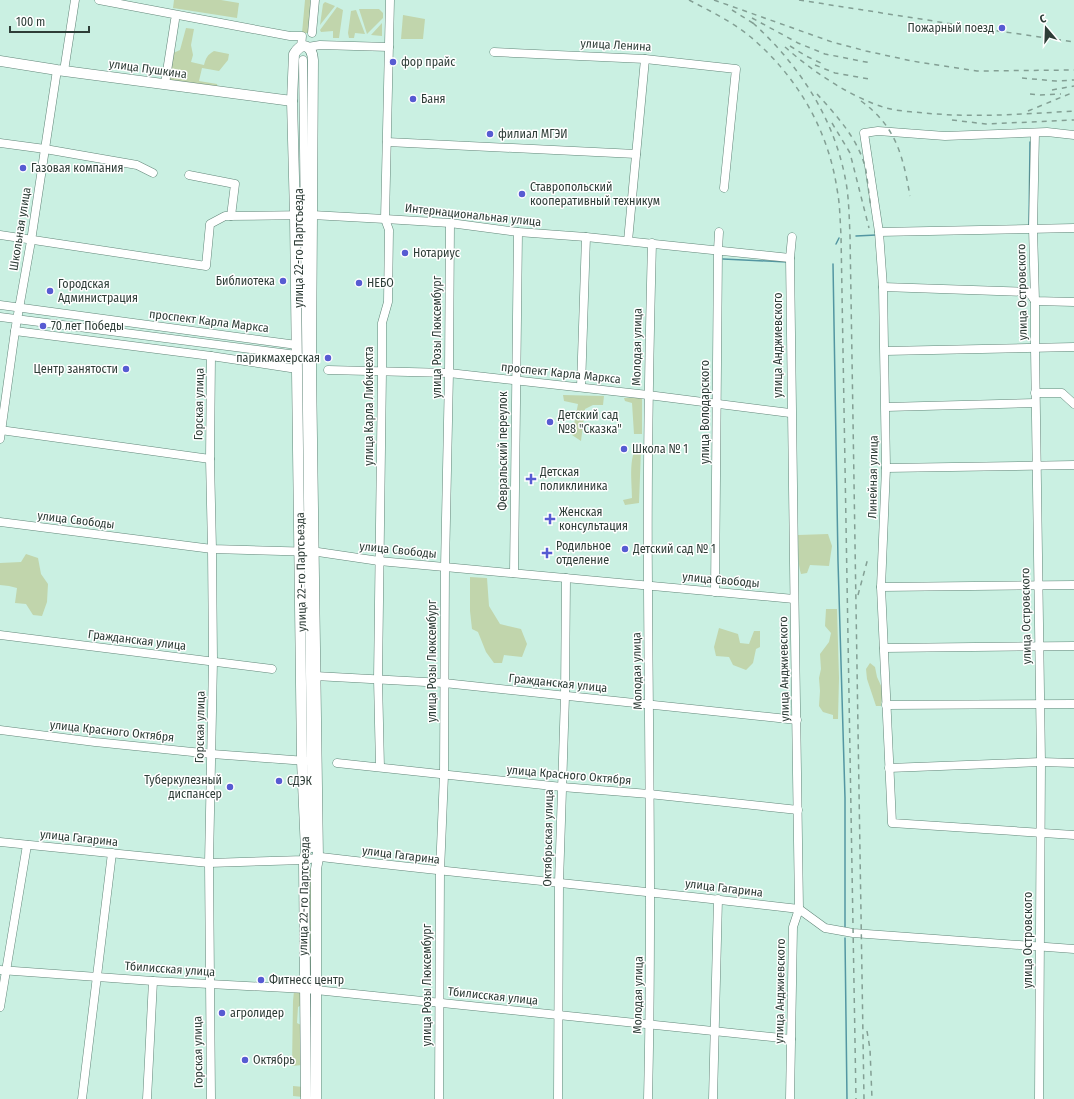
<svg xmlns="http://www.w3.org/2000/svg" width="1074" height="1099" viewBox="0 0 1074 1099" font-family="'Fira Sans Condensed',sans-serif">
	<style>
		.green { fill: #c1d5ac }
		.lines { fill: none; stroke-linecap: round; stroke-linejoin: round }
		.stream { stroke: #5396a2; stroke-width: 1.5 }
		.minor-casing { stroke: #628679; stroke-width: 9 }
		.major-casing { stroke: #628679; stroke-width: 11 }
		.minor { stroke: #fff; stroke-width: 8 }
		.major { stroke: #fff; stroke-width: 10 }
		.rail { stroke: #839f94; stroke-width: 1.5; stroke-dasharray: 5 5; stroke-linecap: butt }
		.poi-dot { fill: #575bd2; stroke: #fff; stroke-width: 1.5 }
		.labels { text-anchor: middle; stroke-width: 3; stroke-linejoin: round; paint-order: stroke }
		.poi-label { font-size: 12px; fill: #2e3d37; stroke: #fff; text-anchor: start }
		.street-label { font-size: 12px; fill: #2e3d37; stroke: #fff }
	</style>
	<rect width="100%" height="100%" fill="#caf0e2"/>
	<g class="green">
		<polygon points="174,0 221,0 239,3 237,18 173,8"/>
		<polygon points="305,0 310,0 312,6 309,33 302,33"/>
		<polygon points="325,2 335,6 320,25 323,4"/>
		<polygon points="337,7 343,10 339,38 333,38 333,31 321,32 320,30"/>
		<polygon points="359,9 379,9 383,13 383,18 367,34"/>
		<polygon points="356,10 365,34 355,33 354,38 349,38 348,33 351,11"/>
		<polygon points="403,15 425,19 423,39 401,39"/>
		<polygon points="382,23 382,36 371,35"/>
		<path d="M186,28L194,29L191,45L193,55L191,62L204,65C206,58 207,55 214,51L229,54L228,60L219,71L202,68L199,81L217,84L218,90L165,83L171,54L180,50Z"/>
		<polygon points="563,395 604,396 603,405 593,405 585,409 581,441 572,435 578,404 564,401"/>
		<polygon points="642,397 642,434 634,434 632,403 625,401 624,398"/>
		<path d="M638,444L641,450L639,503L625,505L623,500L632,498C632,481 628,458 638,444Z"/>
		<path d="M828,534L832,546L829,566L810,565L807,573L801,574C797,562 799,547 798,535Z"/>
		<polygon points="26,554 38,558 41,574 48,584 47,602 42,616 33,615 26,604 15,603 17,588 9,586 0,585 0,563 21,562"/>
		<polygon points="470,577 487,578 489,606 500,624 521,629 527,644 522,657 504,655 502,663 494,663 486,652 478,632 472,629 470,611"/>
		<polygon points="826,609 837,609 839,678 838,719 833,719 833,715 823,712 819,706 820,691 819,678 821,669 820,654 829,642 831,633 825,626"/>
		<polygon points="719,628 738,634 740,643 749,644 754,631 760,631 760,647 756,649 753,663 746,670 733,665 729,657 716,656 714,647"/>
		<polygon points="870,663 875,667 877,677 883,690 881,706 876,706 867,679 866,669"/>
		<polygon points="310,869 312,870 311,979 310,979 308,870"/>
		<polygon points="294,991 300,993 303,999 303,1004 298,1007 297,1023 303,1026 302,1065 292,1066 293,1001"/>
		<polygon points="293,1086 304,1087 303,1097 293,1096"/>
	</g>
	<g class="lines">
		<g class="stream">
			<polyline points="1029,225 1030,142"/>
			<polyline points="856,236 876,235"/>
			<polyline points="836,244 839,238"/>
			<polyline points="723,259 787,262"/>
			<polyline points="833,264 838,561 845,798 845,928"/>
			<polyline points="845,938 847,1099"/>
		</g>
		<defs>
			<g id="minor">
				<polyline points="99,0 290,36 302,36 301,47"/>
				<polyline points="312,33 315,0"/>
				<polyline points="308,47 320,45 389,47"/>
				<polyline points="494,52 645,59 736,69 724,188"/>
				<polyline points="303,60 312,848"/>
				<polyline points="64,71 75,0"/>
				<polyline points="165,84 175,20"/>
				<polyline points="1035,133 1033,228 1035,301 1035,348 1041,762 1039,1099"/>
				<polyline points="1074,135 1047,132 945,136 878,131 864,133 879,232 883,287 886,468 881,587 892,823 1074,835"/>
				<polyline points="387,142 636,154"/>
				<polyline points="0,143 45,149 137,165 153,173"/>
				<polyline points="189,175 235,184 231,216"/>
				<polyline points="879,232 1074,228"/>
				<polyline points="0,235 206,266 210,224 225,216 312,215 385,219 450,223 518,232 586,237 790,258"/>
				<polyline points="628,241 645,59"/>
				<polyline points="883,287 1029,292 1035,301 1074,302"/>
				<polyline points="0,305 297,345"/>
				<polyline points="0,317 297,355"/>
				<polyline points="15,331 211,356 297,369"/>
				<polyline points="885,351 1074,347"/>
				<polyline points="328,370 449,373 648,395 790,413"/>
				<polyline points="581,387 586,237"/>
				<polyline points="1035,393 1062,393 1074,404"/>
				<polyline points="886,407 1035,403"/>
				<polyline points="0,430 210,459"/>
				<polyline points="0,439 15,331 31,241 57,70"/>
				<polyline points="886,468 1074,465"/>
				<polyline points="0,522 212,549 318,552 379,561 794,599"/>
				<polyline points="514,573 518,232"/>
				<polyline points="881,587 1074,585"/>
				<polyline points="715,592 718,250 719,232"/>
				<polyline points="0,635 272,669"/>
				<polyline points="884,648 1074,646"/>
				<polyline points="315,676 444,683 797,720"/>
				<polyline points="886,705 1074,704"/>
				<polyline points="0,730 95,742 212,754 306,761"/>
				<polyline points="337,763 562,787 649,794 798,810"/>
				<polyline points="380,767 378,679 382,371 382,323 388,302 389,230 385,219 390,0"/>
				<polyline points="889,768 1041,762 1074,763"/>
				<path d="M0,842L209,863L304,860L321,857C481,876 640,890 799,909"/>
				<polyline points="799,909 825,928 853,933 1074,949"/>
				<polyline points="0,970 153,981 306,989 791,1039"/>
				<polyline points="0,1007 27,845"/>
				<polyline points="82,1099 112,853"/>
				<polyline points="147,1099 153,981"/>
				<polyline points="211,1099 209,863 213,661 212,549 210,459 211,356"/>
				<polyline points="439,1099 440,871 444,775 445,567 449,373 450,223"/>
				<polyline points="558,1099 559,883 565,696 566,578"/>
				<path d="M648,1099C652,928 649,758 648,587C647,473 649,358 652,243"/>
				<polyline points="713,1099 718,899"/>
				<path d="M790,1099L793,927L799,909C797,692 791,475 790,258L792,237"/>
			</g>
			<g id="major">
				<polyline points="0,61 57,70 292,101"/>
				<path d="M306,1099L304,860L306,851L302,761L295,215L292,101L294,54C302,41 312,45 313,60L311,369L318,858L316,869V1099"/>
			</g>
		</defs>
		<use href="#minor" class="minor-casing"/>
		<use href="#major" class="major-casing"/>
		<use href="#minor" class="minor"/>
		<use href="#major" class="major"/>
		<g class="rail">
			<path d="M689,0C708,10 729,20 747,34C795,73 828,128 837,189C840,204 840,220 841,235L856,1099"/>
			<polyline points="714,0 832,42 866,51 912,61 977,71 1074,70"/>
			<polyline points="799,0 978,28 1074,42"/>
			<polyline points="732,10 756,25"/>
			<polyline points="752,18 798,43 825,54 871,63"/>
			<path d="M753,23C798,64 833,116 845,177C849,196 849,215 850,235L864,1099"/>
			<polyline points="790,46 806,56 823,64"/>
			<path d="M785,47C812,71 850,97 886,108C898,111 912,112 925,113C975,118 1024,114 1074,111"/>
			<polyline points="815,65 835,73 869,79"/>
			<polyline points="1022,78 1056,81 1074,80"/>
			<polyline points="1052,90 1074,86"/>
			<path d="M817,94C837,116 860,141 866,171C868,184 869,196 871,208"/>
			<polyline points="1030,94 1040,95 1061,94"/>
			<path d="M861,101C896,126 903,156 910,196"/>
			<polyline points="1028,111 1074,92"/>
			<polyline points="952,120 986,124 1074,120"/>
			<polyline points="832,123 850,153 869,228"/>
			<polyline points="858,595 868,558"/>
			<polyline points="867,1031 870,1049 872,1099"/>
		</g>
	</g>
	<g class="poi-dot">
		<circle cx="1002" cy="28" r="4"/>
		<circle cx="393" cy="62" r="4"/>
		<circle cx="413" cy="99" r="4"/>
		<circle cx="490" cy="134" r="4"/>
		<circle cx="23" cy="168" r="4"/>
		<circle cx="522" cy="194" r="4"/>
		<circle cx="405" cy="253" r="4"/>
		<circle cx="283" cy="281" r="4"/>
		<circle cx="359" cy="283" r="4"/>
		<circle cx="50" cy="291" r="4"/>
		<circle cx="43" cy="326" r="4"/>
		<circle cx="328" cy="358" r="4"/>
		<circle cx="126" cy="369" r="4"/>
		<circle cx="550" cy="422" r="4"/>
		<circle cx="624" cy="449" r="4"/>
		<path d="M529 473h4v4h4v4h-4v4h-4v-4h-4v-4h4z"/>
		<path d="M548 513h4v4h4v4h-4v4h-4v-4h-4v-4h4z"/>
		<circle cx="625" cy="549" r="4"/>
		<path d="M545 547h4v4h4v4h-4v4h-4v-4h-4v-4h4z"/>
		<circle cx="279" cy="781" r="4"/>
		<circle cx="230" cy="787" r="4"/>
		<circle cx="261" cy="980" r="4"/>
		<circle cx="222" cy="1013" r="4"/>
		<circle cx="245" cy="1060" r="4"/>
	</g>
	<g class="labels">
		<g class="poi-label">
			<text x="994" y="32" text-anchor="end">Пожарный поезд</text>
			<text x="401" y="66">фор прайс</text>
			<text x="421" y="103">Баня</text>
			<text x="498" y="138">филиал МГЭИ</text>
			<text x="31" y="172">Газовая компания</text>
			<text x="530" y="191">Ставропольский<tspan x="530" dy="14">кооперативный техникум</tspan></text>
			<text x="413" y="257">Нотариус</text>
			<text x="275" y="285" text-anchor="end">Библиотека</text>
			<text x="367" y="287">НЕБО</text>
			<text x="58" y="288">Городская<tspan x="58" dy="14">Администрация</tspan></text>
			<text x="51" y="330">70 лет Победы</text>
			<text x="320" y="362" text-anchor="end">парикмахерская</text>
			<text x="118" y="373" text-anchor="end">Центр занятости</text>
			<text x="558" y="419">Детский сад<tspan x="558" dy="14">№8 "Сказка"</tspan></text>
			<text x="632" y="453">Школа № 1</text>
			<text x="540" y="476">Детская<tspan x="540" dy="14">поликлиника</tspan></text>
			<text x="559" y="516">Женская<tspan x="559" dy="14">консультация</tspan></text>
			<text x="556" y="550">Родильное<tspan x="556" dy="14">отделение</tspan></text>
			<text x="633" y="553">Детский сад № 1</text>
			<text x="222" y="784" text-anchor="end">Туберкулезный<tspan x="222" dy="14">диспансер</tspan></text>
			<text x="287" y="785">СДЭК</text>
			<text x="269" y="984">Фитнесс центр</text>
			<text x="230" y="1017">агролидер</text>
			<text x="253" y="1064">Октябрь</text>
		</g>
		<g class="street-label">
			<text transform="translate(616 45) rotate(3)" y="4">улица Ленина</text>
			<text transform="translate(148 69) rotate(8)" y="4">улица Пушкина</text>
			<text transform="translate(473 215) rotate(6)" y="4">Интернациональная улица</text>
			<text transform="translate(20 229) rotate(-81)" y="4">Школьная улица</text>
			<text transform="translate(299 248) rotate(-90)" y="4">улица 22-го Партсъезда</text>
			<text transform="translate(1022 292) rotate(-91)" y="4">улица Островского</text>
			<text transform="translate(209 321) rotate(7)" y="4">проспект Карла Маркса</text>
			<text transform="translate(437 337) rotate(-90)" y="4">улица Розы Люксембург</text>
			<text transform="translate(778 345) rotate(-90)" y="4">улица Анджиевского</text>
			<text transform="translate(637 347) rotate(-89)" y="4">Молодая улица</text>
			<text transform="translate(561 373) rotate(6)" y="4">проспект Карла Маркса</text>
			<text transform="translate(199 404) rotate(-89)" y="4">Горская улица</text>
			<text transform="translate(369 406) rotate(-90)" y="4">улица Карла Либкнехта</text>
			<text transform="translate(705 412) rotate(-90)" y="4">улица Володарского</text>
			<text transform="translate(503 451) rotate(-90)" y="4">Февральский переулок</text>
			<text transform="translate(873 477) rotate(-89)" y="4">Линейная улица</text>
			<text transform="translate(76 520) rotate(7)" y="4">улица Свободы</text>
			<text transform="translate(398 550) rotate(6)" y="4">улица Свободы</text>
			<text transform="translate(301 572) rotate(-91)" y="4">улица 22-го Партсъезда</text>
			<text transform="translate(721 580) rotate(5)" y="4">улица Свободы</text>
			<text transform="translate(1026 616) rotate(-91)" y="4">улица Островского</text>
			<text transform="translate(137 640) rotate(7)" y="4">Гражданская улица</text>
			<text transform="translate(432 661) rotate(-90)" y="4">улица Розы Люксембург</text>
			<text transform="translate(784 669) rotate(-91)" y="4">улица Анджиевского</text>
			<text transform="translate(637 671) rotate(-91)" y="4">Молодая улица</text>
			<text transform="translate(558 683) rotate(6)" y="4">Гражданская улица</text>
			<text transform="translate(200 727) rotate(-89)" y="4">Горская улица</text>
			<text transform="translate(112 731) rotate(6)" y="4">улица Красного Октября</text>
			<text transform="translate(569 775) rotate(5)" y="4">улица Красного Октября</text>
			<text transform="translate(79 838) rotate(6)" y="4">улица Гагарина</text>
			<text transform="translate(548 838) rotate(-89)" y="4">Октябрьская улица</text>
			<text transform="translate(401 855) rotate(7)" y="4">улица Гагарина</text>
			<text transform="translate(724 888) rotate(7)" y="4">улица Гагарина</text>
			<text transform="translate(304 896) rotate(-89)" y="4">улица 22-го Партсъезда</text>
			<text transform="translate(1028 940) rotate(-90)" y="4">улица Островского</text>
			<text transform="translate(170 969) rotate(4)" y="4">Тбилисская улица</text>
			<text transform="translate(427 985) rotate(-90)" y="4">улица Розы Люксембург</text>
			<text transform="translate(780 991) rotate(-89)" y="4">улица Анджиевского</text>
			<text transform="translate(638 995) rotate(-89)" y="4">Молодая улица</text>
			<text transform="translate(493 996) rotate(6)" y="4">Тбилисская улица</text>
			<text transform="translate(198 1052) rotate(-91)" y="4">Горская улица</text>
		</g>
	</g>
	<g transform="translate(1046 28) rotate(341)" stroke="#ffffff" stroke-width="3" paint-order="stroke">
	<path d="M0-3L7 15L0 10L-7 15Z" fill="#2e3d37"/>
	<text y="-6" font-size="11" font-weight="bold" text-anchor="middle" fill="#2e3d37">С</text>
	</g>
	<path d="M10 26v6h79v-6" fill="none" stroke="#2e3d37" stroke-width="2"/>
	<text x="16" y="26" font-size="12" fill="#2e3d37" stroke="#ffffff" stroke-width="3" paint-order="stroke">100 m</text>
</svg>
